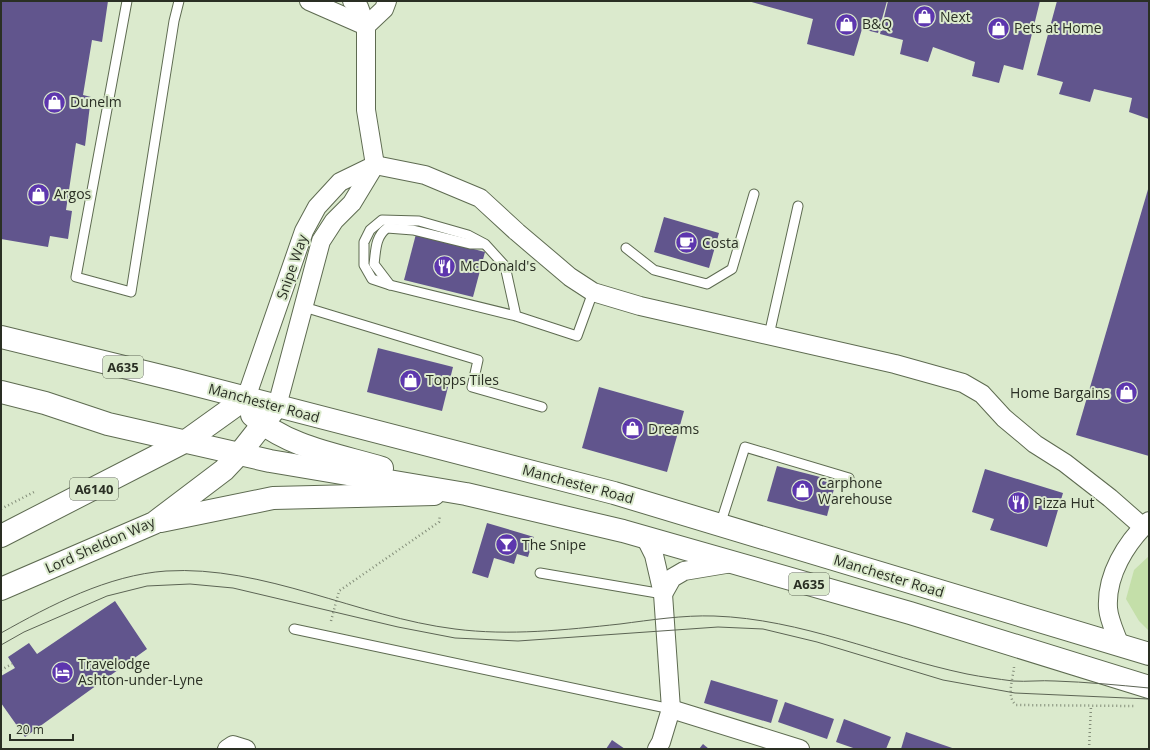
<svg xmlns="http://www.w3.org/2000/svg" width="1150" height="750" viewBox="0 0 1150 750" font-family="'Open Sans',sans-serif">
	<style>
		.green { fill: #c4dfa9 }
		.building { fill: #61558d }
		.lines { fill: none; stroke-linecap: round; stroke-linejoin: round }
		.service-casing { stroke: #5e6b51; stroke-width: 11 }
		.minor-casing { stroke: #5e6b51; stroke-width: 20 }
		.primary-casing { stroke: #5e6b51; stroke-width: 24 }
		.trunk-casing { stroke: #5e6b51; stroke-width: 24 }
		.path { stroke: #838d79; stroke-width: 2.5; stroke-dasharray: 1 3; stroke-linecap: butt }
		.service { stroke: #fff; stroke-width: 9 }
		.minor { stroke: #fff; stroke-width: 18 }
		.primary { stroke: #fff; stroke-width: 22 }
		.trunk { stroke: #fff; stroke-width: 22 }
		.tram { stroke: #5c6454; stroke-width: 1 }
		.labels { text-anchor: middle; stroke-width: 4; stroke-linejoin: round; paint-order: stroke }
		.shield { fill: #dbeacd; stroke: #5f6757; stroke-width: 1 }
		.shield-label { font-size: 13px; font-weight: bold; fill: #2a2f24 }
		.poi-label { font-size: 14px; fill: #2a2f24; stroke: #dbeacd; text-anchor: start }
		.street-label { font-size: 14px; fill: #2a2f24; stroke: #dbeacd }
	</style>
	<rect width="100%" height="100%" fill="#dbeacd"/>
	<polygon class="green" points="1149,556 1149,631 1139,621 1126,599 1134,570"/>
	<g class="building">
		<polygon points="1,1 108,1 102,42 92,40 83,95 91,97 85,146 76,143 66,210 72,211 68,239 50,236 48,247 1,239"/>
		<polygon points="748,1 887,1 878,33 862,29 854,56 807,44 813,19"/>
		<polygon points="888,1 1040,1 1023,70 1004,65 999,83 972,76 975,62 933,47 928,62 900,54 903,40 880,34"/>
		<polygon points="1057,1 1149,1 1149,119 1129,112 1132,98 1094,89 1090,102 1059,94 1063,82 1037,75"/>
		<polygon points="1149,186 1149,456 1076,435"/>
		<polygon points="664,217 719,233 709,268 654,252"/>
		<polygon points="416,234 485,252 473,297 404,280"/>
		<polygon points="378,348 453,367 442,411 367,392"/>
		<polygon points="599,387 684,411 667,472 582,448"/>
		<polygon points="777,466 836,481 827,516 767,501"/>
		<polygon points="985,469 1063,493 1047,547 990,530 994,519 972,512"/>
		<polygon points="487,523 534,537 528,557 517,554 514,564 494,558 488,578 472,573"/>
		<polygon points="115,601 147,649 25,737 1,703 1,676 15,668 8,657 29,643 37,654"/>
		<polygon points="711,680 778,700 771,723 704,703"/>
		<polygon points="785,702 834,719 827,739 778,722"/>
		<polygon points="844,719 891,737 886,749 856,749 836,742"/>
		<polygon points="906,732 955,749 901,749"/>
		<polygon points="612,740 625,749 606,749"/>
		<polygon points="703,744 709,749 699,749"/>
	</g>
	<g class="lines">
		<defs>
			<g id="service">
				<polyline points="127,1 76,277 131,292 174,21 179,1"/>
				<polyline points="626,248 654,270 707,284 732,269 754,194"/>
				<path d="M390,285L374,264C376,250 375,237 387,228L413,230L470,244H484"/>
				<polyline points="304,307 478,360 472,387 542,407"/>
				<polyline points="516,316 505,266 485,244 468,235 419,221 382,220 370,230 364,242 364,265 372,279 390,285 516,316 577,336 593,292"/>
				<polyline points="769,335 798,206"/>
				<polyline points="720,525 745,447 849,478"/>
				<polyline points="540,573 663,594"/>
				<polyline points="294,629 671,709"/>
			</g>
			<g id="minor">
				<polyline points="309,1 366,26"/>
				<polyline points="366,26 384,9 387,1"/>
				<polyline points="375,165 425,175 480,198 517,232 570,277 593,292 640,306 895,364 963,383 982,394 1004,418 1035,444 1065,463 1110,498 1143,527"/>
				<polyline points="246,398 304,231 317,207 340,182 375,165"/>
				<polyline points="277,406 321,241 334,221 352,203 375,165 366,110 366,26 359,7 352,1"/>
				<polyline points="645,537 654,555 663,594 671,709 661,742 657,749"/>
				<polyline points="663,594 672,578 684,571 732,563"/>
				<path d="M1120,646C1116,634 1109,621 1108,608C1106,575 1126,543 1149,521"/>
				<polyline points="671,709 800,749"/>
				<polyline points="227,749 233,745 246,749"/>
			</g>
			<polyline id="primary" points="356,496 434,494"/>
			<g id="trunk">
				<polyline points="1,337 177,380 614,493 1149,654"/>
				<polyline points="1,392 45,403 108,424 270,461 466,494 623,531 910,613 1149,687"/>
				<path d="M252,415C286,447 339,455 382,468"/>
				<polyline points="161,521 273,498 356,496"/>
				<polyline points="1,536 186,441 246,398"/>
				<polyline points="1,589 154,523 224,470 240,453 277,406"/>
			</g>
		</defs>
		<use href="#service" class="service-casing"/>
		<use href="#minor" class="minor-casing"/>
		<use href="#primary" class="primary-casing"/>
		<use href="#trunk" class="trunk-casing"/>
		<g class="path">
			<polyline points="1,509 34,492"/>
			<polyline points="331,621 339,591 439,522 440,515"/>
			<path d="M1014,667C1013,679 1006,697 1016,705L1135,706"/>
			<polyline points="1,670 12,664"/>
			<polyline points="1089,749 1091,706"/>
		</g>
		<use href="#service" class="service"/>
		<use href="#minor" class="minor"/>
		<use href="#primary" class="primary"/>
		<use href="#trunk" class="trunk"/>
		<g class="tram">
			<path d="M1,633C51,605 108,575 166,571C264,565 358,617 455,629C509,636 565,630 620,624C651,620 683,615 714,616C802,619 881,656 967,674C982,677 998,679 1013,681C1027,682 1041,680 1055,681C1086,682 1118,685 1149,688"/>
			<polyline points="1,645 24,632 107,596 147,586 190,584 233,588 398,627 455,638 518,641 718,627 763,629 817,642 943,680 1015,693 1149,699"/>
		</g>
	</g>
	<defs>
		<symbol id="shop-disc" viewBox="-11 -11 22 22"><circle r="9.5" fill="#5d36ae" stroke="#dbeacd"/><path d="M-5-2.5h2.3a2.7 3.5 0 0 1 5.4 0H5L5.5 6h-11ZM-1.5-2.5h3a1.5 2.3 0 0 0-3 0Z" fill="#fff"/></symbol>
		<symbol id="cafe-disc" viewBox="-11 -11 22 22"><circle r="9.5" fill="#5d36ae" stroke="#dbeacd"/><path d="M-5.5-4.5H6V0H3Q3 3.5 0 3.5H-2.5Q-5.5 3.5-5.5 0ZM3-3.2v2h1.7v-2ZM-6 4.5H4V6H-6Z" fill="#fff"/></symbol>
		<symbol id="restaurant-disc" viewBox="-11 -11 22 22"><circle r="9.5" fill="#5d36ae" stroke="#dbeacd"/><path d="M-5-6h1v4h1v-4h1v4h1v-4h1v5L-1.5 .5V6h-2V.5L-5-1ZM5-6V6H3V1.5H1.5Q1.5-4 5-6Z" fill="#fff"/></symbol>
		<symbol id="bar-disc" viewBox="-11 -11 22 22"><circle r="9.5" fill="#5d36ae" stroke="#dbeacd"/><path d="M-6-5H6L.8 .8V4.5H3.5V6h-7V4.5H-.8V.8Z" fill="#fff"/></symbol>
		<symbol id="hotel-disc" viewBox="-11 -11 22 22"><circle r="9.5" fill="#5d36ae" stroke="#dbeacd"/><path d="M-6-4.5h1.5V1H6V5H4.5V3h-9V5H-6ZM-4 0a1.8 1.8 0 1 1 3.6 0ZM.5 0V-2.5h3Q6-2.5 6 0Z" fill="#fff"/></symbol>
	</defs>
	<g fill-rule="evenodd">
		<use href="#shop-disc" x="912" y="4" width="25" height="25"/>
		<use href="#shop-disc" x="834" y="12" width="25" height="25"/>
		<use href="#shop-disc" x="986" y="16" width="25" height="25"/>
		<use href="#shop-disc" x="42" y="90" width="25" height="25"/>
		<use href="#shop-disc" x="26" y="182" width="25" height="25"/>
		<use href="#cafe-disc" x="674" y="230" width="25" height="25"/>
		<use href="#restaurant-disc" x="432" y="254" width="25" height="25"/>
		<use href="#shop-disc" x="398" y="368" width="25" height="25"/>
		<use href="#shop-disc" x="1114" y="380" width="25" height="25"/>
		<use href="#shop-disc" x="620" y="416" width="25" height="25"/>
		<use href="#shop-disc" x="790" y="478" width="25" height="25"/>
		<use href="#restaurant-disc" x="1006" y="490" width="25" height="25"/>
		<use href="#bar-disc" x="494" y="532" width="25" height="25"/>
		<use href="#hotel-disc" x="50" y="660" width="25" height="25"/>
	</g>
	<g class="labels">
		<g class="shield">
			<rect x="103" y="356" width="40" height="22" rx="3"/>
			<rect x="70" y="478" width="48" height="22" rx="3"/>
			<rect x="789" y="573" width="40" height="22" rx="3"/>
		</g>
		<g class="shield-label">
			<text x="123" y="372">A635</text>
			<text x="94" y="494">A6140</text>
			<text x="809" y="589">A635</text>
		</g>
		<g class="poi-label">
			<text x="940" y="22">Next</text>
			<text x="862" y="29">B&amp;Q</text>
			<text x="1014" y="33">Pets at Home</text>
			<text x="70" y="107">Dunelm</text>
			<text x="54" y="199">Argos</text>
			<text x="702" y="248">Costa</text>
			<text x="460" y="271">McDonald's</text>
			<text x="426" y="385">Topps Tiles</text>
			<text x="1110" y="398" text-anchor="end">Home Bargains</text>
			<text x="648" y="434">Dreams</text>
			<text x="818" y="488">Carphone<tspan x="818" dy="16">Warehouse</tspan></text>
			<text x="1034" y="508">Pizza Hut</text>
			<text x="522" y="550">The Snipe</text>
			<text x="78" y="669">Travelodge<tspan x="78" dy="16">Ashton-under-Lyne</tspan></text>
		</g>
		<g class="street-label">
			<text transform="translate(292 267) rotate(-71)" y="5">Snipe Way</text>
			<text transform="translate(264 403) rotate(15)" y="5">Manchester Road</text>
			<text transform="translate(578 484) rotate(15)" y="5">Manchester Road</text>
			<text transform="translate(100 545) rotate(-24)" y="5">Lord Sheldon Way</text>
			<text transform="translate(889 576) rotate(17)" y="5">Manchester Road</text>
		</g>
	</g>
	<rect width="1150" height="750" fill="none" stroke="#2a2f24" stroke-width="4"/>
	<path d="M10 734v6h63v-6" fill="none" stroke="#2a2f24" stroke-width="2"/>
	<text x="16" y="734" font-size="12" fill="#2a2f24" stroke="#dbeacd" stroke-width="3" paint-order="stroke">20 m</text>
</svg>
